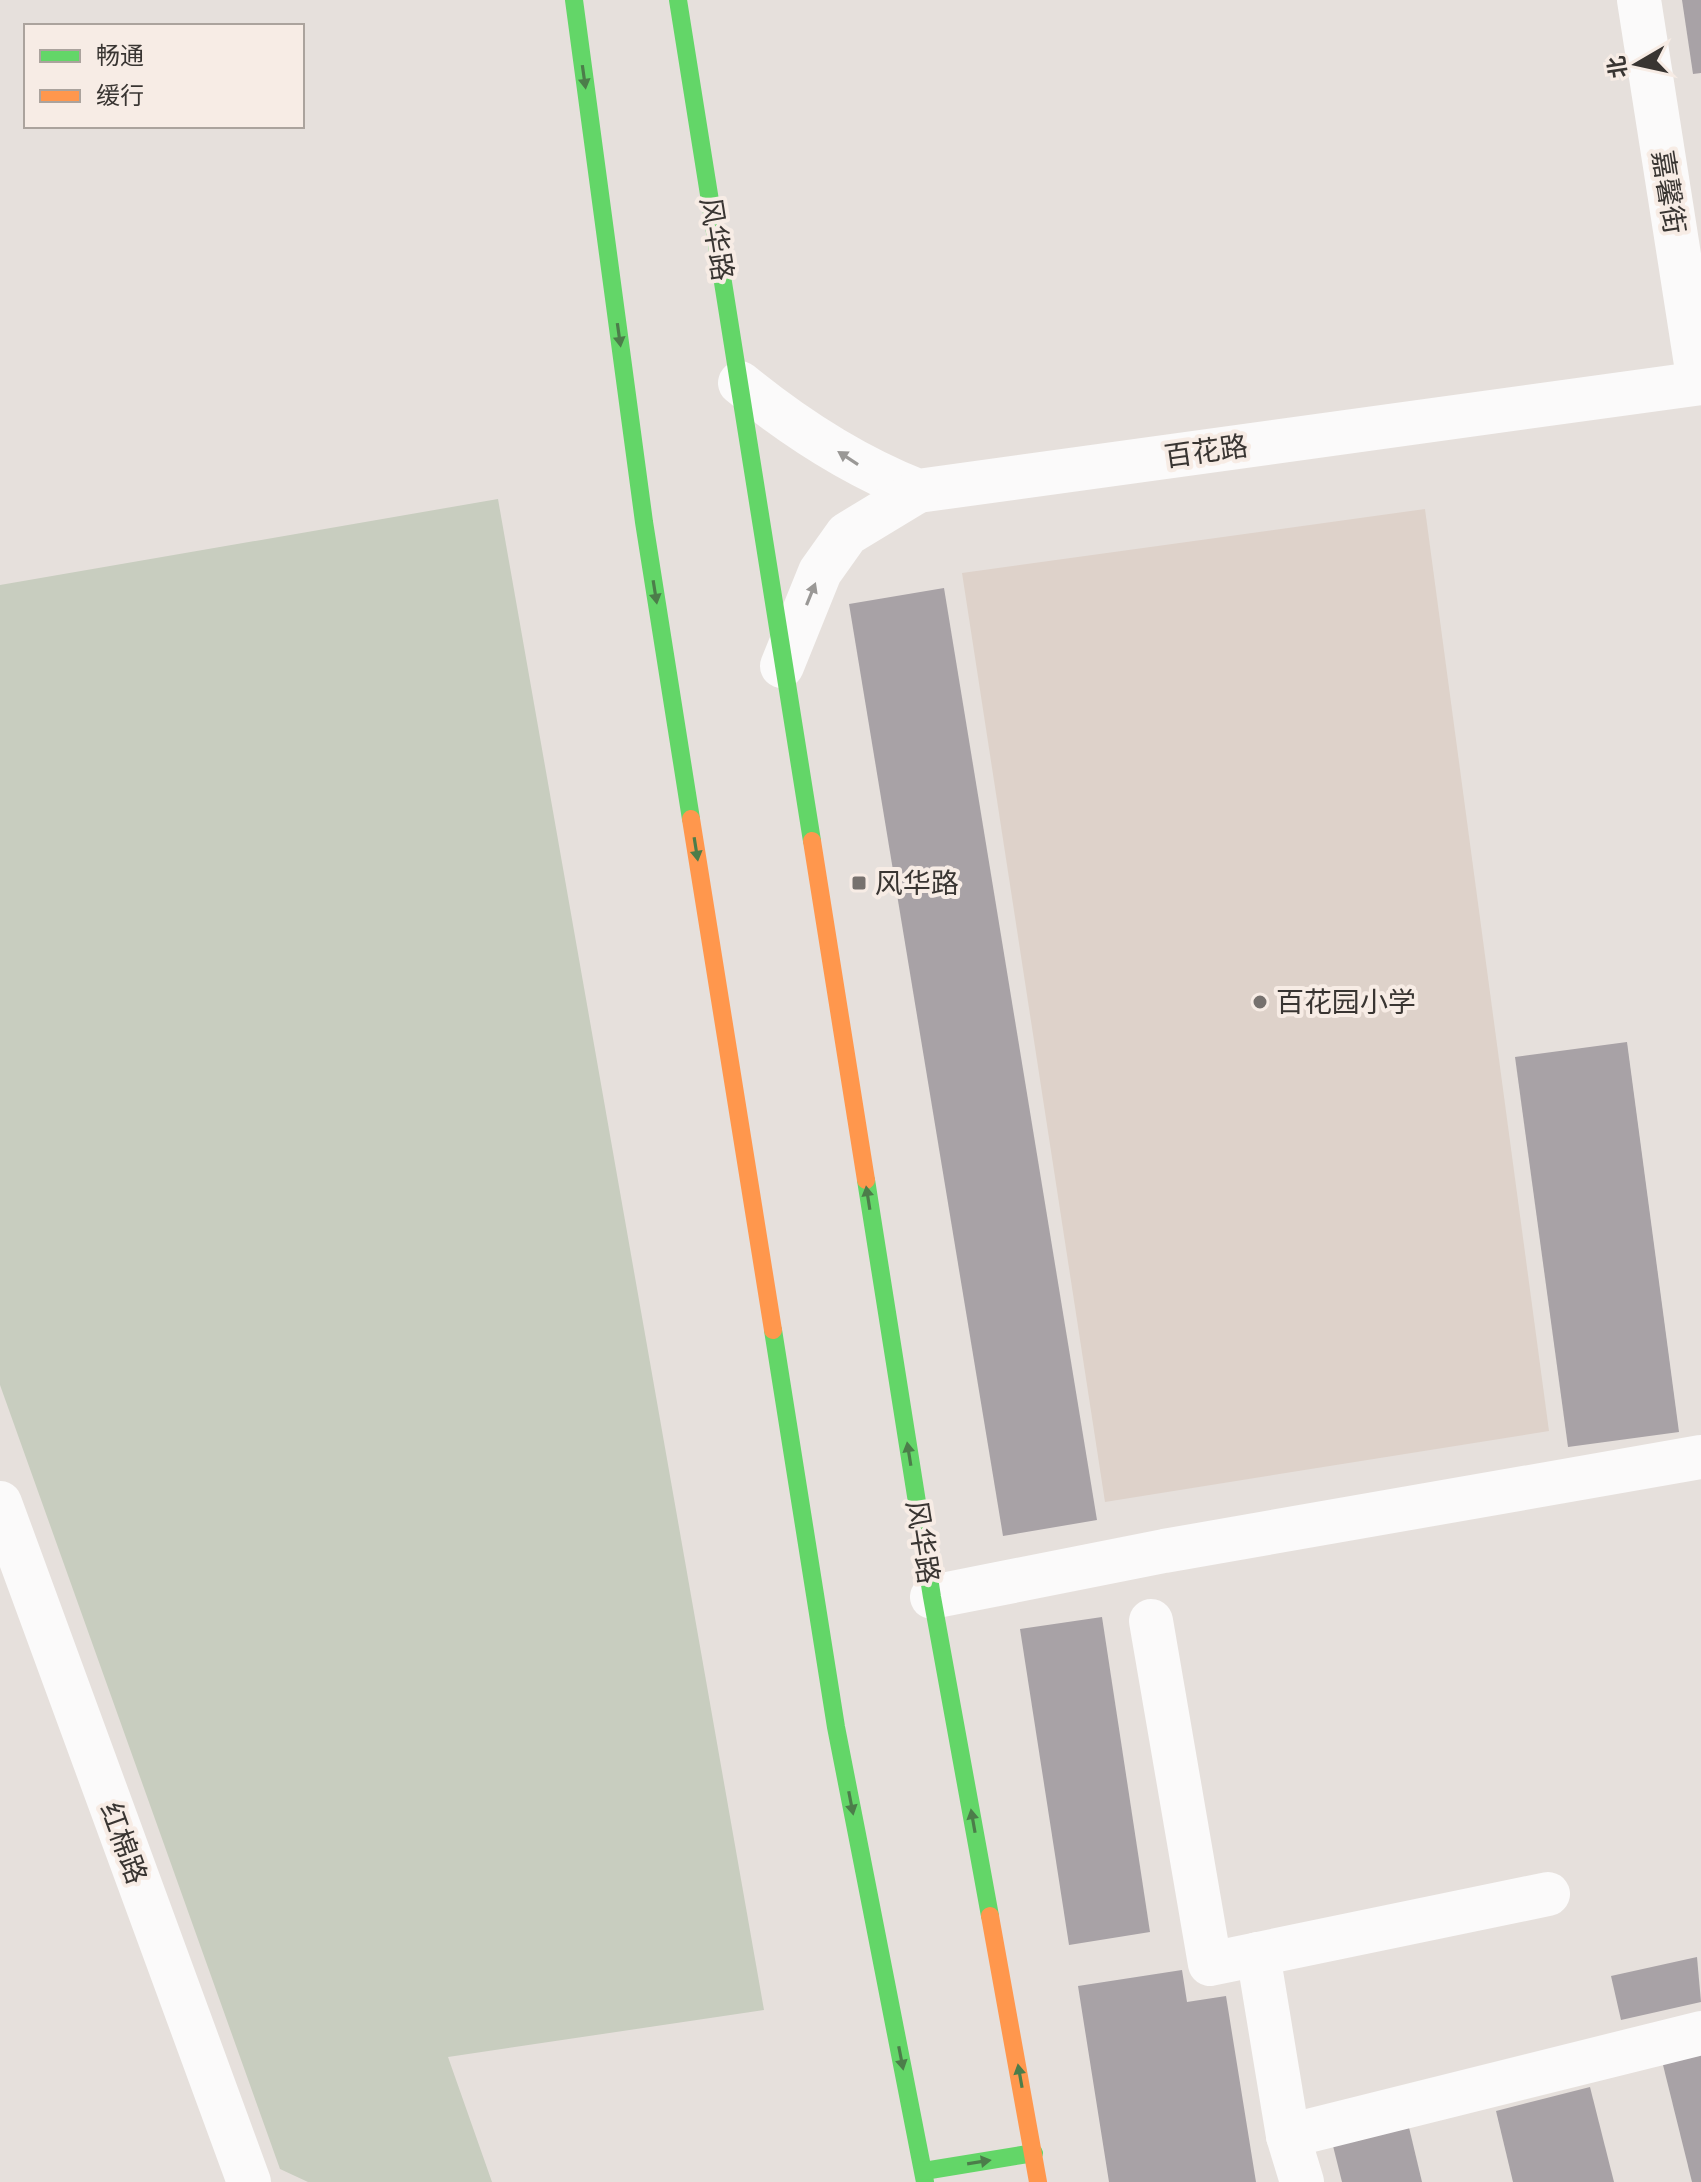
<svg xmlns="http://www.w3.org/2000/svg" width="1701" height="2182" viewBox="0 0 1701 2182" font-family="'Fira Sans','Noto Sans SC',sans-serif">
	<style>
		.built { fill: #ded2ca }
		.green { fill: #c8cdbf }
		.building { fill: #a8a2a6 }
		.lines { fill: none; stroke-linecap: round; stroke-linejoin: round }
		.street { stroke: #fbfafa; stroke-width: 44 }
		.fast { stroke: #63d668; stroke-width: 18 }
		.slow { stroke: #ff974d; stroke-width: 18 }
		.oneway { fill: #4c7d4a }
		.oneway2 { fill: #9a9896 }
		.poi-dot { fill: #76716e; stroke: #f7ece5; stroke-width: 3 }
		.labels { text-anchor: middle; stroke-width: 8; stroke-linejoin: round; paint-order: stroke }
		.street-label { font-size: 28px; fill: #393532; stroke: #f7ece5 }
		.poi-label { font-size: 28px; fill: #393532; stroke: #f7ece5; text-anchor: start }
	</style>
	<rect width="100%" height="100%" fill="#e6e0dc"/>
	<polygon class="built" points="1425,509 1549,1431 1105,1502 962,573"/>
	<polygon class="green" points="498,499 764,2010 448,2057 492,2182 308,2182 280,2169 0,1385 0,585"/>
	<g class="building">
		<polygon points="1682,0 1701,0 1701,73 1693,74"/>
		<polygon points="944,588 1097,1520 1003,1536 849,604"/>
		<polygon points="1627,1042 1679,1432 1568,1447 1515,1057"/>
		<polygon points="1102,1617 1150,1932 1069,1945 1020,1629"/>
		<polygon points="1697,1957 1701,2002 1621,2020 1611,1976"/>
		<polygon points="1182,1970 1187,2002 1226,1996 1256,2182 1109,2182 1078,1986"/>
		<polygon points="1701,2047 1701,2182 1692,2182 1661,2057"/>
		<polygon points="1590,2087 1614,2182 1513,2182 1496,2111"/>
		<polygon points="1407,2119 1422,2182 1342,2182 1331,2138"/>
	</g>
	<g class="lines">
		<g class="street">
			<polyline points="1639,0 1699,383"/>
			<path d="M740,383C795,428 852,465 918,491L1701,383"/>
			<polyline points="782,666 820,572 847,534 918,491"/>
			<polyline points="0,1503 249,2182"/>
			<polyline points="932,1597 1164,1551 1701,1457"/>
			<polyline points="1151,1621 1210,1964 1548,1894"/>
			<polyline points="1258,1954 1288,2136 1302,2182"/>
			<polyline points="1288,2136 1701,2033"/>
		</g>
		<g class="fast">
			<polyline points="574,0 644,522 691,819"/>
			<polyline points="678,0 812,841"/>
			<polyline points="866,1180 932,1597 990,1916"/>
			<polyline points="773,1330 836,1727 925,2182"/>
			<polyline points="924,2171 1034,2153"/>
		</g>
		<g class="slow">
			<polyline points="691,819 773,1330"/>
			<polyline points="812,841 866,1180"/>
			<polyline points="990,1916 1038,2182"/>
		</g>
	</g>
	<defs><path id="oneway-solid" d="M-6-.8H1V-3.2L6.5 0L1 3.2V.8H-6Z" transform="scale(2)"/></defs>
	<g class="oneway">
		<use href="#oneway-solid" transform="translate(584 77) rotate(82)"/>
		<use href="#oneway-solid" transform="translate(619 335) rotate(82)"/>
		<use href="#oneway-solid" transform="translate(655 592) rotate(81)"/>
		<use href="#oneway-solid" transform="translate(696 849) rotate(81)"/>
		<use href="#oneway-solid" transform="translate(868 1198) rotate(-99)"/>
		<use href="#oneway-solid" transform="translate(909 1454) rotate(-99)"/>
		<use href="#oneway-solid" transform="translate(851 1803) rotate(79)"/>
		<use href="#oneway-solid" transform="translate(973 1821) rotate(-100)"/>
		<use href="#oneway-solid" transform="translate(901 2058) rotate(79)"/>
		<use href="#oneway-solid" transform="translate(1020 2076) rotate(-100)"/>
		<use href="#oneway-solid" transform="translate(979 2162) rotate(-9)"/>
	</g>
	<g class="oneway2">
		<use href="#oneway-solid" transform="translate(848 458) rotate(-147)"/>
		<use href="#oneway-solid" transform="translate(811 594) rotate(-68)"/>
	</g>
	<g class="poi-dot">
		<rect x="851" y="875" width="16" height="16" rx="4"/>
		<circle cx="1260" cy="1002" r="8"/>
	</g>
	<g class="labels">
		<g class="street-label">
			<text transform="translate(1669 192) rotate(81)" y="10">嘉馨街</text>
			<text transform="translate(717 239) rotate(81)" y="10">风华路</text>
			<text transform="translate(1206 451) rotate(-8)" y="10">百花路</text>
			<text transform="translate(923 1542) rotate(81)" y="10">风华路</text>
			<text transform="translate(124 1843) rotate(70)" y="10">红棉路</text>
		</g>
		<g class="poi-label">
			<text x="875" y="893">风华路</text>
			<text x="1276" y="1012">百花园小学</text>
		</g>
	</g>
	<rect x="24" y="24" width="280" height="104" fill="#f7ece5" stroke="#aba39d" stroke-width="2"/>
	<rect x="40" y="50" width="40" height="12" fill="#63d668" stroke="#aba39d" stroke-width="2"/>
	<text x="96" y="64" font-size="24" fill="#393532">畅通</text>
	<rect x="40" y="90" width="40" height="12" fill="#ff974d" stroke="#aba39d" stroke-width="2"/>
	<text x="96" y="104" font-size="24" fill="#393532">缓行</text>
	<g transform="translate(1637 64) rotate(261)" stroke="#f7ece5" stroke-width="6" paint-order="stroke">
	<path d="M0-6L14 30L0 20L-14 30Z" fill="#393532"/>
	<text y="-12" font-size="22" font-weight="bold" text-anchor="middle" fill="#393532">北</text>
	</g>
</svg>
